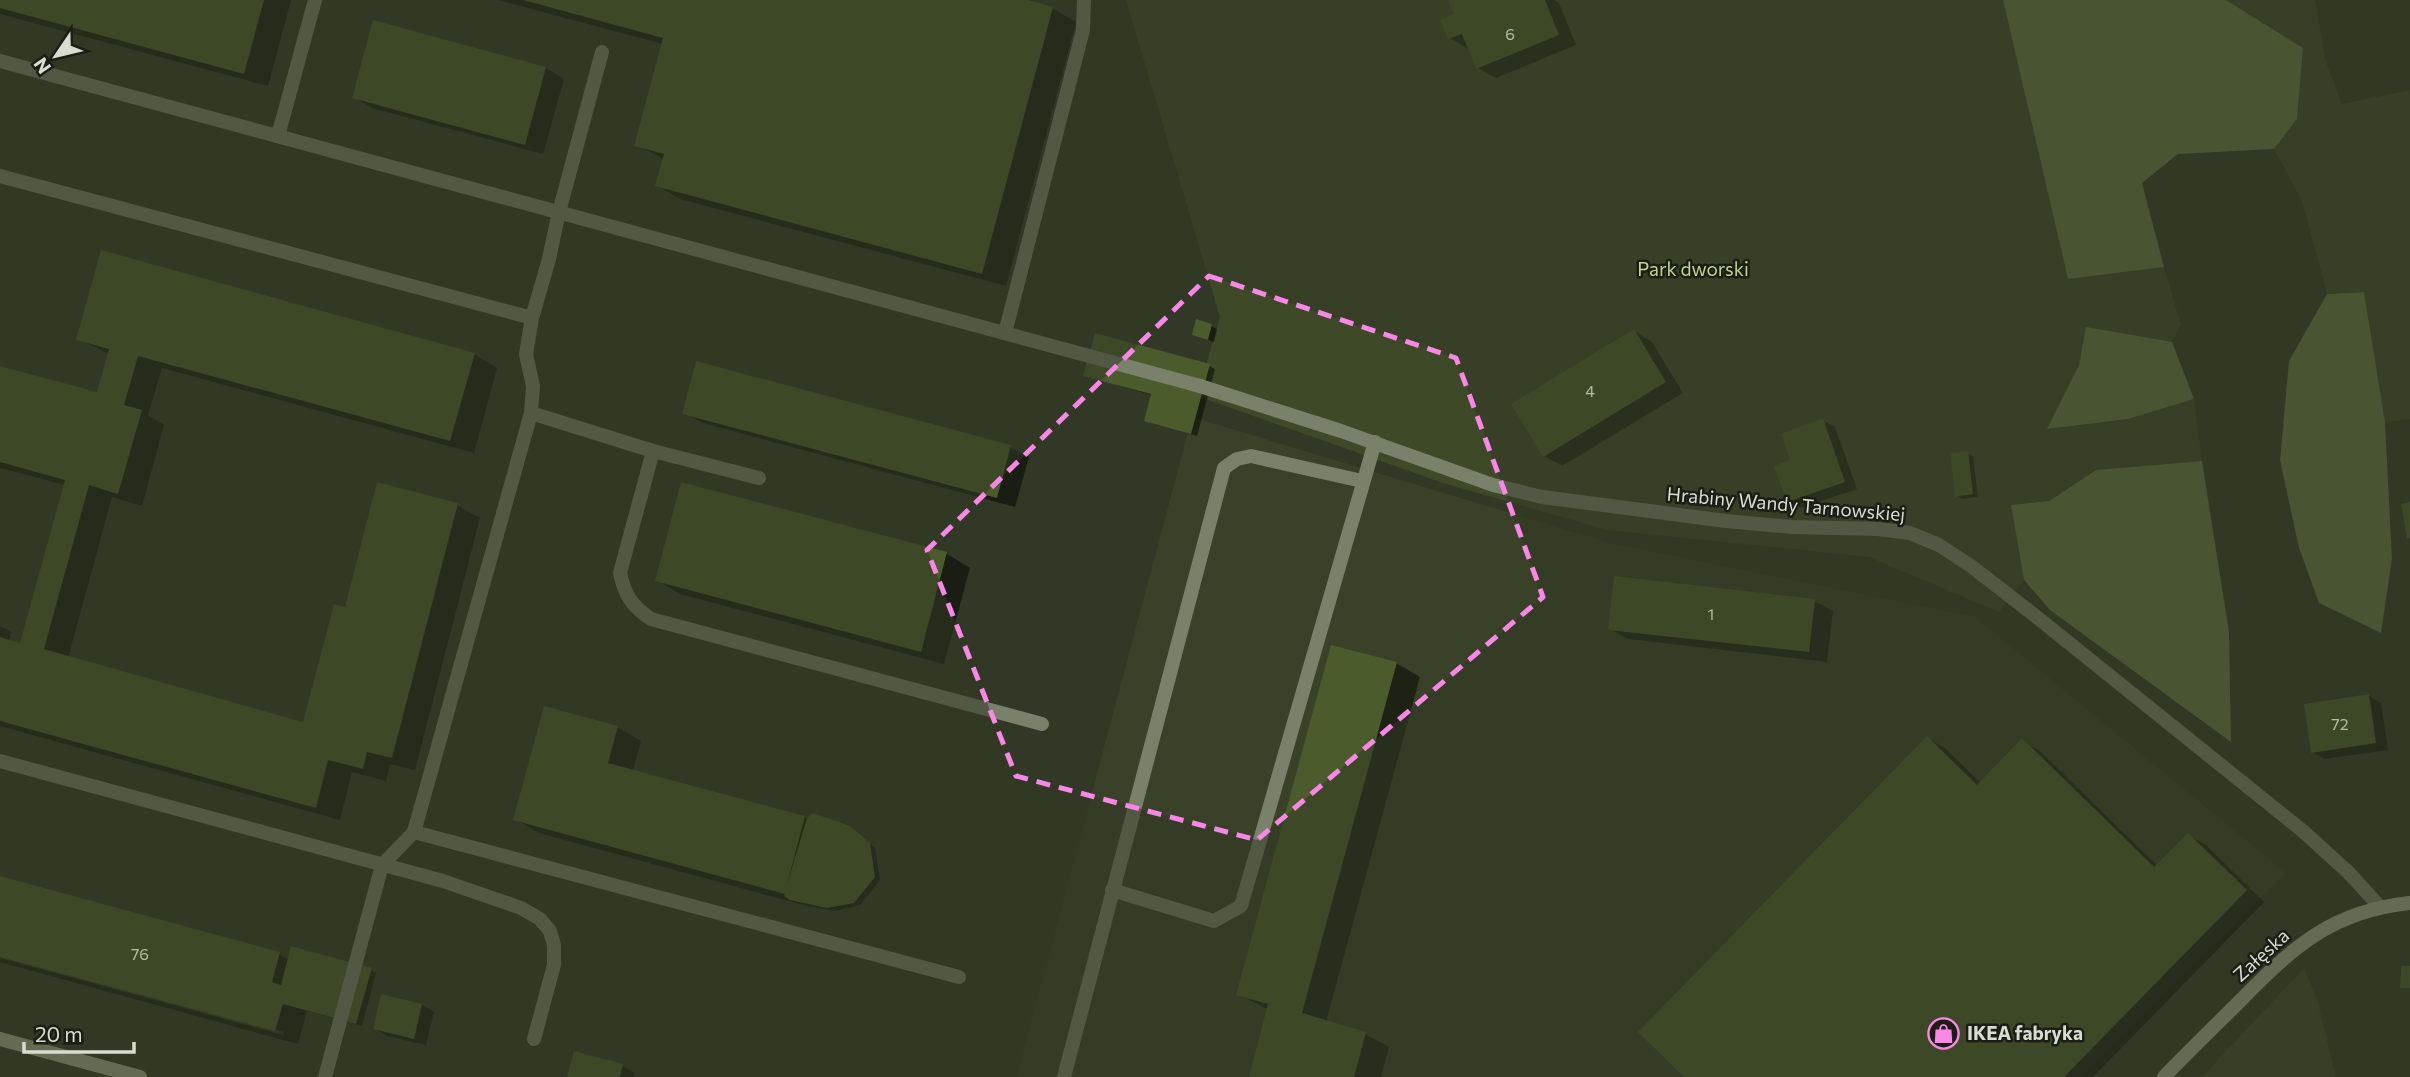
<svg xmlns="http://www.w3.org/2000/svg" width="2410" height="1077" viewBox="0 0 2410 1077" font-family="Commissioner,sans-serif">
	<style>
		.built { fill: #394128 }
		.green { fill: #3e4928 }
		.forest { fill: #657544 }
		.shadow { fill: #0007 }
		.building { fill: #4c5b2b }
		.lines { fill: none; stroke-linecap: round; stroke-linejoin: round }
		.lane { stroke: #79816b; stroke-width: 14 }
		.street { stroke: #79816b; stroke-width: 14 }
		.secondary { stroke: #9fac89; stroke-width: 14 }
		.marked { fill: none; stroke: #fa87e7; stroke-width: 5; stroke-dasharray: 14 9; stroke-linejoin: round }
		.labels { text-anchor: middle; stroke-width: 5; stroke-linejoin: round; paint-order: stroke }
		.number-label { font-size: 16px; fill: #b5bca8 }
		.park-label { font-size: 19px; fill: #bed78b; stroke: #1b1e15 }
		.street-label { font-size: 19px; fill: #d8ddd1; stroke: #1b1e15 }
		.poi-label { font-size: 19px; font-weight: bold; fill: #d8ddd1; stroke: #1b1e15; text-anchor: start }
	</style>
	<rect width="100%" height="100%" fill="#313825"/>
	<polygon class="built" points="1192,417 1610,543 1975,617 2286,873 2080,1077 1016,1077"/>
	<g class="green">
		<polygon points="1126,0 2003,0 2068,279 2164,267 2181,325 2172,342 2086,328 2079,365 2048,429 2128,419 2194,399 2202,461 2096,470 2049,501 2011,505 2024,580 1999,612 1869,557 1607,530 1443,483 1197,396 1220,317"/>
		<polygon points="2226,0 2315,0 2326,62 2342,104 2410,90 2410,419 2385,422 2364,292 2327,294 2302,201 2274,149 2297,119 2303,48"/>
		<polygon points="2304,968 2317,999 2336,1077 2202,1077"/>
	</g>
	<g class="forest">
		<polygon points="2003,0 2226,0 2303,48 2297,119 2274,149 2178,154 2142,183 2164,267 2068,279"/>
		<polygon points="2364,292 2385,422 2392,559 2381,633 2319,603 2299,548 2280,460 2289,361 2327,294"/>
		<polygon points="2086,327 2172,342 2194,399 2128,419 2047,429 2079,365"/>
		<polygon points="2202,461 2229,632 2231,742 2050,610 2024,580 2011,505 2049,501 2096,470"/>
	</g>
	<g class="shadow">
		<polygon points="0,0 291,0 268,86 0,14"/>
		<polygon points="498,0 1021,0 1052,8 1076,22 1006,286 680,199 657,185 664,159 636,145 663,44"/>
		<polygon points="1450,0 1554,0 1559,3 1576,45 1496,78 1478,68 1468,49 1450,38 1456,15"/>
		<polygon points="546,68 564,79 543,154 372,108 354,97"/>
		<polygon points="1211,326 1217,329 1214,342 1194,335"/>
		<polygon points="1634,331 1652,342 1683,393 1562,466 1544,456"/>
		<polygon points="78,339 474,354 497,368 474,453 162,368 148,415 164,425 142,506 112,497 68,658 304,724 347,609 457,505 480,518 415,770 390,764 386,781 352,772 340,820 0,726 0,626 11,632 9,641 21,645 65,485 0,468 0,367 99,394 109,354"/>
		<polygon points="1209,366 1215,369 1197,436 1146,420 1152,395 1085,375"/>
		<polygon points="684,413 1010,447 1029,457 1015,507 703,423"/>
		<polygon points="1822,420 1835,427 1857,489 1801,508 1789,501"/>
		<polygon points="1967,453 1973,456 1978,497 1962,499 1957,496"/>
		<polygon points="683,484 947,554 970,568 944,664 680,594 657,580"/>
		<polygon points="1814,601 1833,611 1827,662 1628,639 1610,629"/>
		<polygon points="1396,663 1420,677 1326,1022 1365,1034 1389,1047 1381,1077 1251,1077 1269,1010 1238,994"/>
		<polygon points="2369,696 2381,703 2388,750 2324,759 2312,752"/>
		<polygon points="617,727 641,741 633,771 856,831 875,848 880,880 860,905 834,911 807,906 539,833 515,819"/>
		<polygon points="1927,738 1945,748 1981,783 2022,741 2040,751 2158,866 2188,835 2206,845 2264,902 2093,1077 1687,1077"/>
		<polygon points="0,878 279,954 289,960 371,970 376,973 362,1026 307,1011 298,1044 0,962 0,958 283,1035 284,1032 0,955"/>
		<polygon points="382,996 422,1005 434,1012 426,1045 387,1036 375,1028"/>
		<polygon points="622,1066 635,1073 634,1077 569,1077"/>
	</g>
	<g class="building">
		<polygon points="0,0 264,0 244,74 0,8"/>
		<polygon points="523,0 1028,0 1053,7 982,274 655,186 664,154 634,146 663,38"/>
		<polygon points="1448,0 1545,0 1559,35 1476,69 1462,34 1448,39 1440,20 1454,14"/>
		<polygon points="373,20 546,67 525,145 352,98"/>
		<polygon points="101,250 475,353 450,441 138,356 124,405 142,410 118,494 89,485 44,649 303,722 334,604 345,607 377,482 458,503 392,758 367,752 363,769 328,760 316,808 0,721 0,637 20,643 65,480 0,462 0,366 97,392 109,349 76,340"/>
		<polygon points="1196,319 1212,324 1208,340 1192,335"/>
		<polygon points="1634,329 1666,382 1543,457 1511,404"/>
		<polygon points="1095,333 1210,364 1191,434 1144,421 1151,394 1083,376"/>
		<polygon points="696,361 1011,445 997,498 682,414"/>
		<polygon points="1823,418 1845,482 1787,502 1774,466 1790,460 1781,434"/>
		<polygon points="1968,451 1973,494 1955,497 1950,453"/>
		<polygon points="681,482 947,552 921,652 655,581"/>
		<polygon points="2410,502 2410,538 2407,539 2401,504"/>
		<polygon points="1614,576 1815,599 1809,652 1608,630"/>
		<polygon points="1331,645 1397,662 1302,1013 1366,1032 1354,1077 1249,1077 1268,1004 1236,995"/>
		<polygon points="2369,694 2376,743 2311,753 2304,704"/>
		<polygon points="544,706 618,726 608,763 805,816 786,888 807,818 813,813 850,826 870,843 875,877 854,903 827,908 790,900 784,896 785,894 513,820"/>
		<polygon points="1927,736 1977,785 2022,738 2154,867 2188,833 2247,890 2064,1077 1684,1077 1638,1032"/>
		<polygon points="0,876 280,952 272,982 281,985 291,946 372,968 356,1024 283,1004 275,1031 0,957"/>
		<polygon points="2401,966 2410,966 2410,988 2400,988"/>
		<polygon points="381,994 422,1004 414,1039 373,1029"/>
		<polygon points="574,1051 623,1064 620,1077 567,1077"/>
	</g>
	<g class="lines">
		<g class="lane">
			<polyline points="0,61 1200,386"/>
			<polyline points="278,136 315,0"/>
			<polyline points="0,176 532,318"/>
			<polyline points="1005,333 1083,30 1084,0"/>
			<polyline points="531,413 653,451 759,478"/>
			<path d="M653,451L620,573C625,596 632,606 651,619L1042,724"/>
			<polyline points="0,761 443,881 521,908 540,919 550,931 554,945 554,965 534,1039"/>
			<polyline points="414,832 959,977"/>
			<polyline points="1112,890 1214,921 1241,906 1375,442"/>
			<polyline points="325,1077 382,865 414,832 531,413 533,386 526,354 532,318 549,259 559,212 602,52"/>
			<polyline points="1064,1077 1224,468 1237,459 1251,456 1362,481"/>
		</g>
		<polyline class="street" points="1200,386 1341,431 1493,485 1542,497 1726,521 1792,527 1878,529 1910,533 1939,545 1971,566 2038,618 2304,832 2349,873 2380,907"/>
		<g class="secondary">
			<polyline points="0,1039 140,1077"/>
			<path d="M2164,1077C2189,1051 2215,1026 2241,1000C2293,947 2332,911 2410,903"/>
		</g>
	</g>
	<path d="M0 0H2410V1077H0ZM1209,276L1456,358L1543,597L1257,840L1016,776L927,550Z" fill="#313825" fill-opacity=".55" fill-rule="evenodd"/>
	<path class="marked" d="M1209,276L1456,358L1543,597L1257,840L1016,776L927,550Z"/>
	<defs>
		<symbol id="shop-ring" viewBox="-11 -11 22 22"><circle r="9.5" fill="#1b1e15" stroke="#fa87e7" stroke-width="1.5"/><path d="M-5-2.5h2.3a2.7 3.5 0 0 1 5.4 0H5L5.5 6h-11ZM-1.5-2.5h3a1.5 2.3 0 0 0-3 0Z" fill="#fa87e7"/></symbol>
	</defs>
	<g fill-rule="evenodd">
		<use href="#shop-ring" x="1926" y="1016" width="35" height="35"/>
	</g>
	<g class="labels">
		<g class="number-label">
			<text x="1510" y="40">6</text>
			<text x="1590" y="397">4</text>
			<text x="1711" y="620">1</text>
			<text x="2340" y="730">72</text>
			<text x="140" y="960">76</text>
		</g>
		<g class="park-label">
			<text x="1693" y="276">Park dworski</text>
		</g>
		<g class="street-label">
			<text transform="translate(1786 504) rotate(5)" y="7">Hrabiny Wandy Tarnowskiej</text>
			<text transform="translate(2261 955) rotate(-42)" y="7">Załęska</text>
		</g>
		<g class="poi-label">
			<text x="1967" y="1040">IKEA fabryka</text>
		</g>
	</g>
	<g transform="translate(56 56) rotate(235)" stroke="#1b1e15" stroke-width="5" paint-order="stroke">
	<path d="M0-5L12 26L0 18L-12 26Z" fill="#d8ddd1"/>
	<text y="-10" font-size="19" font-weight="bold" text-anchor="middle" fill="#d8ddd1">N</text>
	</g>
	<path d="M24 1042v10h110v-10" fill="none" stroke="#d8ddd1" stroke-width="3.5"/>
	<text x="35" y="1042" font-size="21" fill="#d8ddd1" stroke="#1b1e15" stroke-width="5" paint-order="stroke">20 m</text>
</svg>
